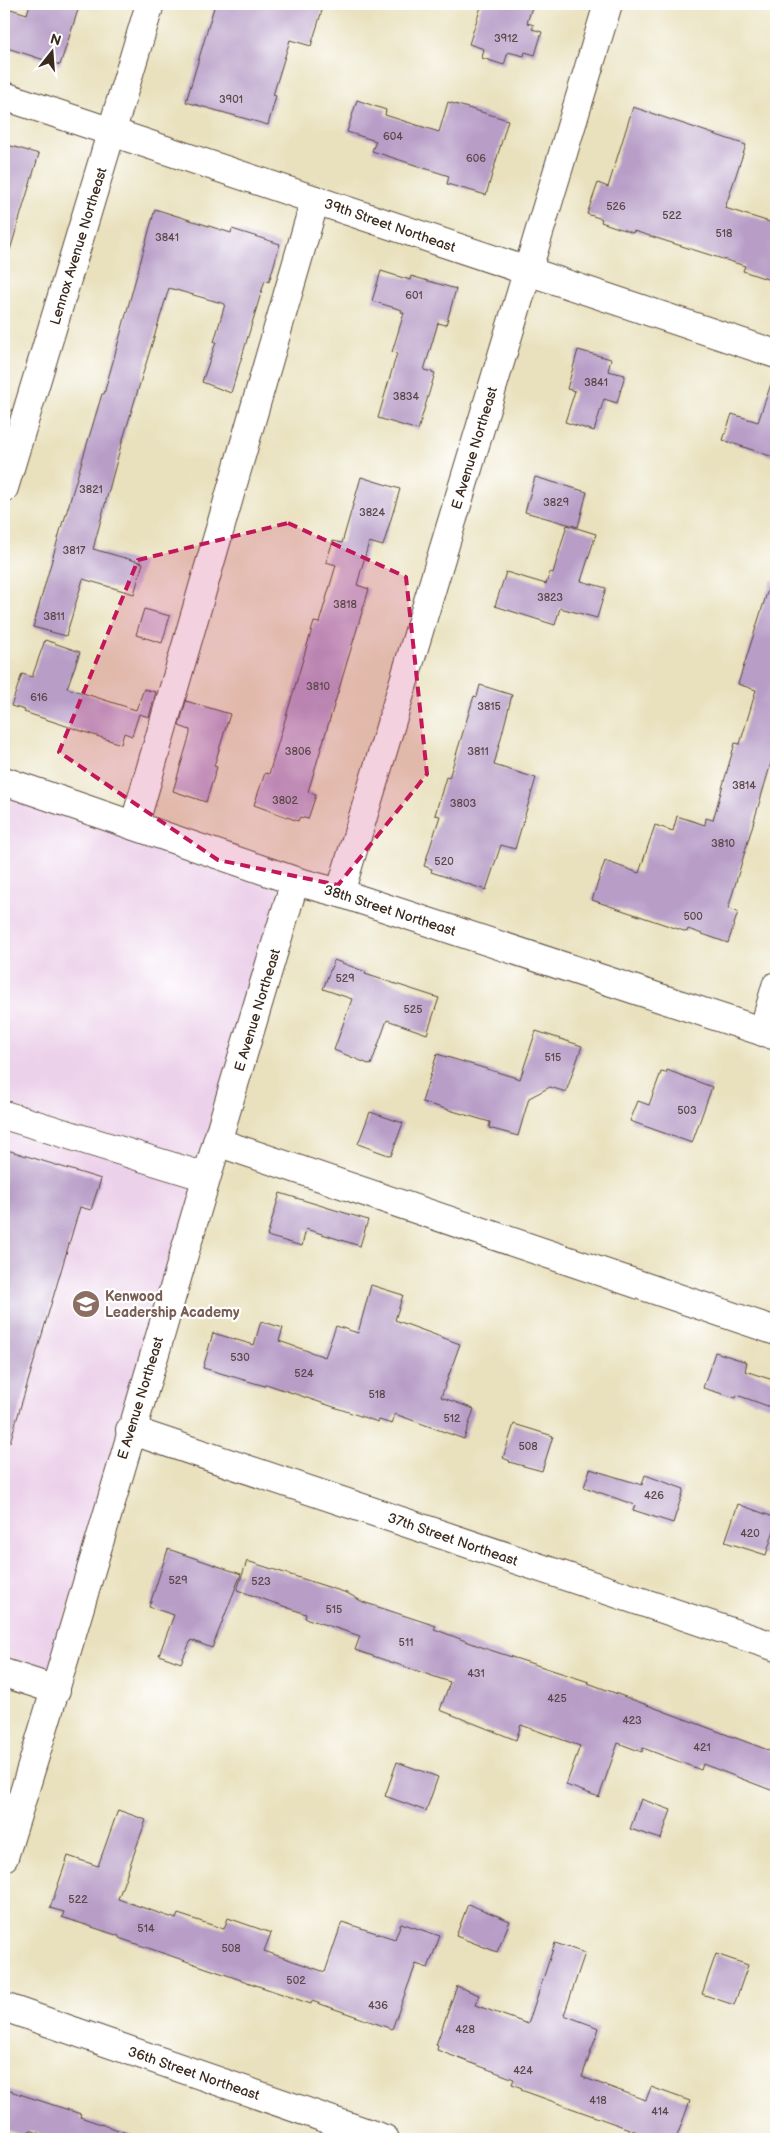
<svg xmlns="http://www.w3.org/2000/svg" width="780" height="2143" viewBox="0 0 780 2143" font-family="'Balsamiq Sans',sans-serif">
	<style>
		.built { fill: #ecd1ea }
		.building { fill: #b89ec7 }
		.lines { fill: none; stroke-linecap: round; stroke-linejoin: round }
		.minor-casing { stroke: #554536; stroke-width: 30 }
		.minor { stroke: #fff; stroke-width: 28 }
		.marked { fill: #c2185b; fill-opacity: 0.2; stroke: #c2185b; stroke-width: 4; stroke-dasharray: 10 6; stroke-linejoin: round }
		.labels { text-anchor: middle; stroke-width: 4.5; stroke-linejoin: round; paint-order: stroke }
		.number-label { font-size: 11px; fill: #5a4748 }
		.street-label { font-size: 14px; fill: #3b2a1e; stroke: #fff }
		.education-label { font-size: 14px; font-weight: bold; fill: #785e54; stroke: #fff; text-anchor: start }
	</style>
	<rect width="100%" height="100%" fill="#fff"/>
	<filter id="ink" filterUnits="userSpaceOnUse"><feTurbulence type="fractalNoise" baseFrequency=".02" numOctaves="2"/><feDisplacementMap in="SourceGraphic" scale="10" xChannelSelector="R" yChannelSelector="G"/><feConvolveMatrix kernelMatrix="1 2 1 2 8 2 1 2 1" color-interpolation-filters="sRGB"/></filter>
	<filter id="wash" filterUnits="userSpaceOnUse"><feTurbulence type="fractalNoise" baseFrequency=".0096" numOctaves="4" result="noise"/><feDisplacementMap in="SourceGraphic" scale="20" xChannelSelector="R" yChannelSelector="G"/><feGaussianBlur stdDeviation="1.12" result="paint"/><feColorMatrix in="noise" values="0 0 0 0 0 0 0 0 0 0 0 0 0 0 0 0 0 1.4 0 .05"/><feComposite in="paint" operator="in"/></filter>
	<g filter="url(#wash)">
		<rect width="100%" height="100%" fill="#e9e1be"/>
		<polygon class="built" points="4,781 295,881 49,1670 4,1656"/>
		<g id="blocks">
			<g class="building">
				<polygon points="30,4 80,4 60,65 4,47 4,7 27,14"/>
				<polygon points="215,4 324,4 311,46 290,40 273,95 276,96 268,125 186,102"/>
				<polygon points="482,4 533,4 527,23 534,25 532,29 542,32 535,55 525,52 524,56 508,52 504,65 482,58 484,49 469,44"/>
				<polygon points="357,100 386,110 385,115 439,132 448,102 508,120 486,195 447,184 449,176 372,151 376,141 347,132"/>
				<polygon points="633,107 746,145 725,208 776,224 776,282 743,271 745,266 634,231 633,233 601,222 602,219 587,214 598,183 608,187"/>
				<polygon points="4,144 39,154 10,250 4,249"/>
				<polygon points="155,209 231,233 232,229 280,244 269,282 265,280 231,393 202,382 216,342 214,342 225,304 169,288 120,449 93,549 143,563 134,594 83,579 66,636 33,627 63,521 64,521 102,394 104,394"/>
				<polygon points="381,271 410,280 411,276 456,289 446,325 438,323 424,370 435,373 418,430 378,418 397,353 392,352 404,313 401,312 402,310 372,301"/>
				<polygon points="578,350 611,359 608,371 625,375 617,403 604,399 594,431 565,422 575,391 567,389"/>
				<polygon points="772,381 776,382 776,458 723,440 732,414 758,422"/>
				<polygon points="361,477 400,489 383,546 369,542 357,585 369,589 308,792 316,795 308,819 300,817 298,821 254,805 265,773 269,774 314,622 319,623 336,565 326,562 333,541 342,543"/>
				<polygon points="535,477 587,492 578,527 525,512"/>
				<polygon points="567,525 596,534 581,581 606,588 597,618 560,608 555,625 495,606 506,572 546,584 550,572 553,573"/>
				<polygon points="771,580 776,581 776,746 728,909 738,912 728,943 688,929 687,932 592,900 605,861 639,873 655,825 673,831 677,816 705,825 706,818 713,820 735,743 740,744 756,690 738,684"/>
				<polygon points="144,609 170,616 162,643 136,635"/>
				<polygon points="45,640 80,652 67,688 136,710 144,689 156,692 149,717 139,714 132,736 124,733 121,744 24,712 25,710 11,706 22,674 32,677"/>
				<polygon points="480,685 512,695 494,765 536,778 515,849 501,845 486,890 431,872 432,869 424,866 440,816 435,815 446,777 449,778 474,696 477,697"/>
				<polygon points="186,701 230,714 214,766 217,767 206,802 173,791 190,734 190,730 179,726"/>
				<polygon points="334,960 366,972 365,974 439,998 427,1034 387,1020 371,1065 334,1050 352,999 323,989"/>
				<polygon points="536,1031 582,1046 566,1092 550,1087 529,1098 518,1136 489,1128 490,1122 422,1102 437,1054 520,1079"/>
				<polygon points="667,1070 712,1087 692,1143 630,1121 638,1101 649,1105 661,1072 666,1073"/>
				<polygon points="370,1112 403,1123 391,1156 358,1144"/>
				<polygon points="4,1149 101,1179 91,1210 80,1207 10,1442 4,1441"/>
				<polygon points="280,1193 368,1220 360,1246 306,1229 302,1246 267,1236"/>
				<polygon points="371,1285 403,1295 395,1320 460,1344 441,1397 474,1409 464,1439 395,1414 392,1424 379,1420 378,1422 266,1384 265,1386 203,1368 213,1333 254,1345 261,1321 283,1328 279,1341 325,1357 336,1326 358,1333"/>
				<polygon points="715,1352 747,1362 745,1371 776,1381 776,1409 737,1395 736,1398 703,1388"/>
				<polygon points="514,1424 553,1436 542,1471 509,1462 510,1461 503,1458"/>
				<polygon points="590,1469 642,1485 645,1475 684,1489 673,1523 633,1510 635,1505 584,1487"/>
				<polygon points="738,1504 776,1518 776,1524 766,1555 725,1542"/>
				<polygon points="168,1549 241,1574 212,1648 191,1640 181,1663 159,1655 174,1615 149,1607"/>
				<polygon points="247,1561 347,1593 363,1602 436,1626 434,1629 487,1649 589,1682 588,1683 776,1753 776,1792 703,1764 701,1770 643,1748 642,1752 618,1743 599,1797 566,1785 580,1746 521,1725 516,1740 440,1710 450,1682 355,1650 360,1636 305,1618 306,1614 237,1590"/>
				<polygon points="397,1762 438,1777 426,1811 385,1796"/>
				<polygon points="641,1799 671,1810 661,1839 630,1829"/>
				<polygon points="118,1810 146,1820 118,1899 176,1919 178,1914 224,1929 228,1918 271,1933 264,1951 325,1972 342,1922 395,1939 401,1923 440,1936 428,1968 416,1964 392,2029 312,2001 311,2004 119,1938 119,1936 62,1917 64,1912 50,1908 68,1856 98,1866"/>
				<polygon points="468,1904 510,1921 497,1952 456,1936"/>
				<polygon points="555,1943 585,1953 564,2015 599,2028 582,2077 646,2100 651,2087 690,2101 676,2139 657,2139 521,2090 522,2088 512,2084 514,2079 437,2050 438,2046 436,2045 457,1986 479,1995 475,2005 528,2024"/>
				<polygon points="716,1954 748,1965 734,2005 702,1994"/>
				<polygon points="4,2089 81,2114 80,2117 133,2135 132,2139 56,2139 30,2130 27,2137 4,2129"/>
			</g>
		</g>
	</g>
	<g filter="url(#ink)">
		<use href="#blocks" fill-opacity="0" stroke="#554536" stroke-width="1"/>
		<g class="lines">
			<defs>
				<g id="minor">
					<polyline points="4,96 776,354"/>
					<polyline points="4,488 150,4"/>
					<polyline points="4,781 295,881 340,893 776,1036"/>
					<polyline points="134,826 315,200"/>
					<polyline points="340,893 608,4"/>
					<polyline points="763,1032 776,986"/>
					<polyline points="4,1115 206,1177"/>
					<polyline points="217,1142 776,1331"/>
					<polyline points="130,1430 776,1647"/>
					<polyline points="4,1673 56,1690"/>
					<path d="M4,1857C105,1533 196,1206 295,881"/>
					<polyline points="4,2007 385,2139"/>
				</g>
			</defs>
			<use href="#minor" class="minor-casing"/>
			<use href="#minor" class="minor"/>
		</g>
	</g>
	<path class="marked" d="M288,523L406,577L427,774L338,885L218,860L59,752L138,560Z"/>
	<defs>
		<symbol id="school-disc" viewBox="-11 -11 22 22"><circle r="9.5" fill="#8d6e63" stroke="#fff"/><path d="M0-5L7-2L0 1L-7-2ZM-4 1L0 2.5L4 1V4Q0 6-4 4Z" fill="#fff"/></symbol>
	</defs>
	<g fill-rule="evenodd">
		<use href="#school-disc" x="70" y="1288" width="32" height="32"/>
	</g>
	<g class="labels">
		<g class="number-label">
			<text x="506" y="42">3912</text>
			<text x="231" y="103">3901</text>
			<text x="393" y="140">604</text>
			<text x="476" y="162">606</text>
			<text x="616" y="210">526</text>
			<text x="672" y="219">522</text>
			<text x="724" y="237">518</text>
			<text x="167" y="241">3841</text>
			<text x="414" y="299">601</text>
			<text x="596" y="386">3841</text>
			<text x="406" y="400">3834</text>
			<text x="91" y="493">3821</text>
			<text x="556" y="506">3829</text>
			<text x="372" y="516">3824</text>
			<text x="74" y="554">3817</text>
			<text x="550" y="601">3823</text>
			<text x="345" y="608">3818</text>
			<text x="54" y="620">3811</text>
			<text x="318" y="690">3810</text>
			<text x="39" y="701">616</text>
			<text x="489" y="710">3815</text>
			<text x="298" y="755">3806</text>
			<text x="478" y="755">3811</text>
			<text x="744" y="789">3814</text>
			<text x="285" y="804">3802</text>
			<text x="463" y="807">3803</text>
			<text x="723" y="847">3810</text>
			<text x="444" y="865">520</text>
			<text x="693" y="920">500</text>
			<text x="345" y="982">529</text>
			<text x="413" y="1013">525</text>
			<text x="553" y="1061">515</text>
			<text x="687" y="1114">503</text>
			<text x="240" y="1361">530</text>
			<text x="304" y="1377">524</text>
			<text x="377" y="1398">518</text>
			<text x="452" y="1422">512</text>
			<text x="528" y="1450">508</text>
			<text x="654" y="1499">426</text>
			<text x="750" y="1537">420</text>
			<text x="178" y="1584">529</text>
			<text x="261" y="1585">523</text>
			<text x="334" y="1613">515</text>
			<text x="406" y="1646">511</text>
			<text x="476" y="1677">431</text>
			<text x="557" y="1702">425</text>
			<text x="632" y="1724">423</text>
			<text x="702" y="1751">421</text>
			<text x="78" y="1903">522</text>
			<text x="146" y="1932">514</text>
			<text x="231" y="1952">508</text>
			<text x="296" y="1984">502</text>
			<text x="378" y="2009">436</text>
			<text x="465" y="2033">428</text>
			<text x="523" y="2074">424</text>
			<text x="598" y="2104">418</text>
			<text x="660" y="2115">414</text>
		</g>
		<g class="street-label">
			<text transform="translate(390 225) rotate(19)" y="5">39th Street Northeast</text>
			<text transform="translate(78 246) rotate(-73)" y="5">Lennox Avenue Northeast</text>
			<text transform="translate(474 448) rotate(-73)" y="5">E Avenue Northeast</text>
			<text transform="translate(390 910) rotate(18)" y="5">38th Street Northeast</text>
			<text transform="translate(257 1010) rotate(-73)" y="5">E Avenue Northeast</text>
			<text transform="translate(140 1398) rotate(-73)" y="5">E Avenue Northeast</text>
			<text transform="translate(453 1539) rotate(19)" y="5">37th Street Northeast</text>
			<text transform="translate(194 2073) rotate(19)" y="5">36th Street Northeast</text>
		</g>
		<g class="education-label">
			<text x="105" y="1301">Kenwood<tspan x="105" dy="16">Leadership Academy</tspan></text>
		</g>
	</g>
	<rect width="780" height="2143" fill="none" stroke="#fff" stroke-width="20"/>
	<g transform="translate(52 52) rotate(17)" stroke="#ffffff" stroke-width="4" paint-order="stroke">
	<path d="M0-4L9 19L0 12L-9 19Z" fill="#3b2a1e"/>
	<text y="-8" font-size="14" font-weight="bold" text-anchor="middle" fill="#3b2a1e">N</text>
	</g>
</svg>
